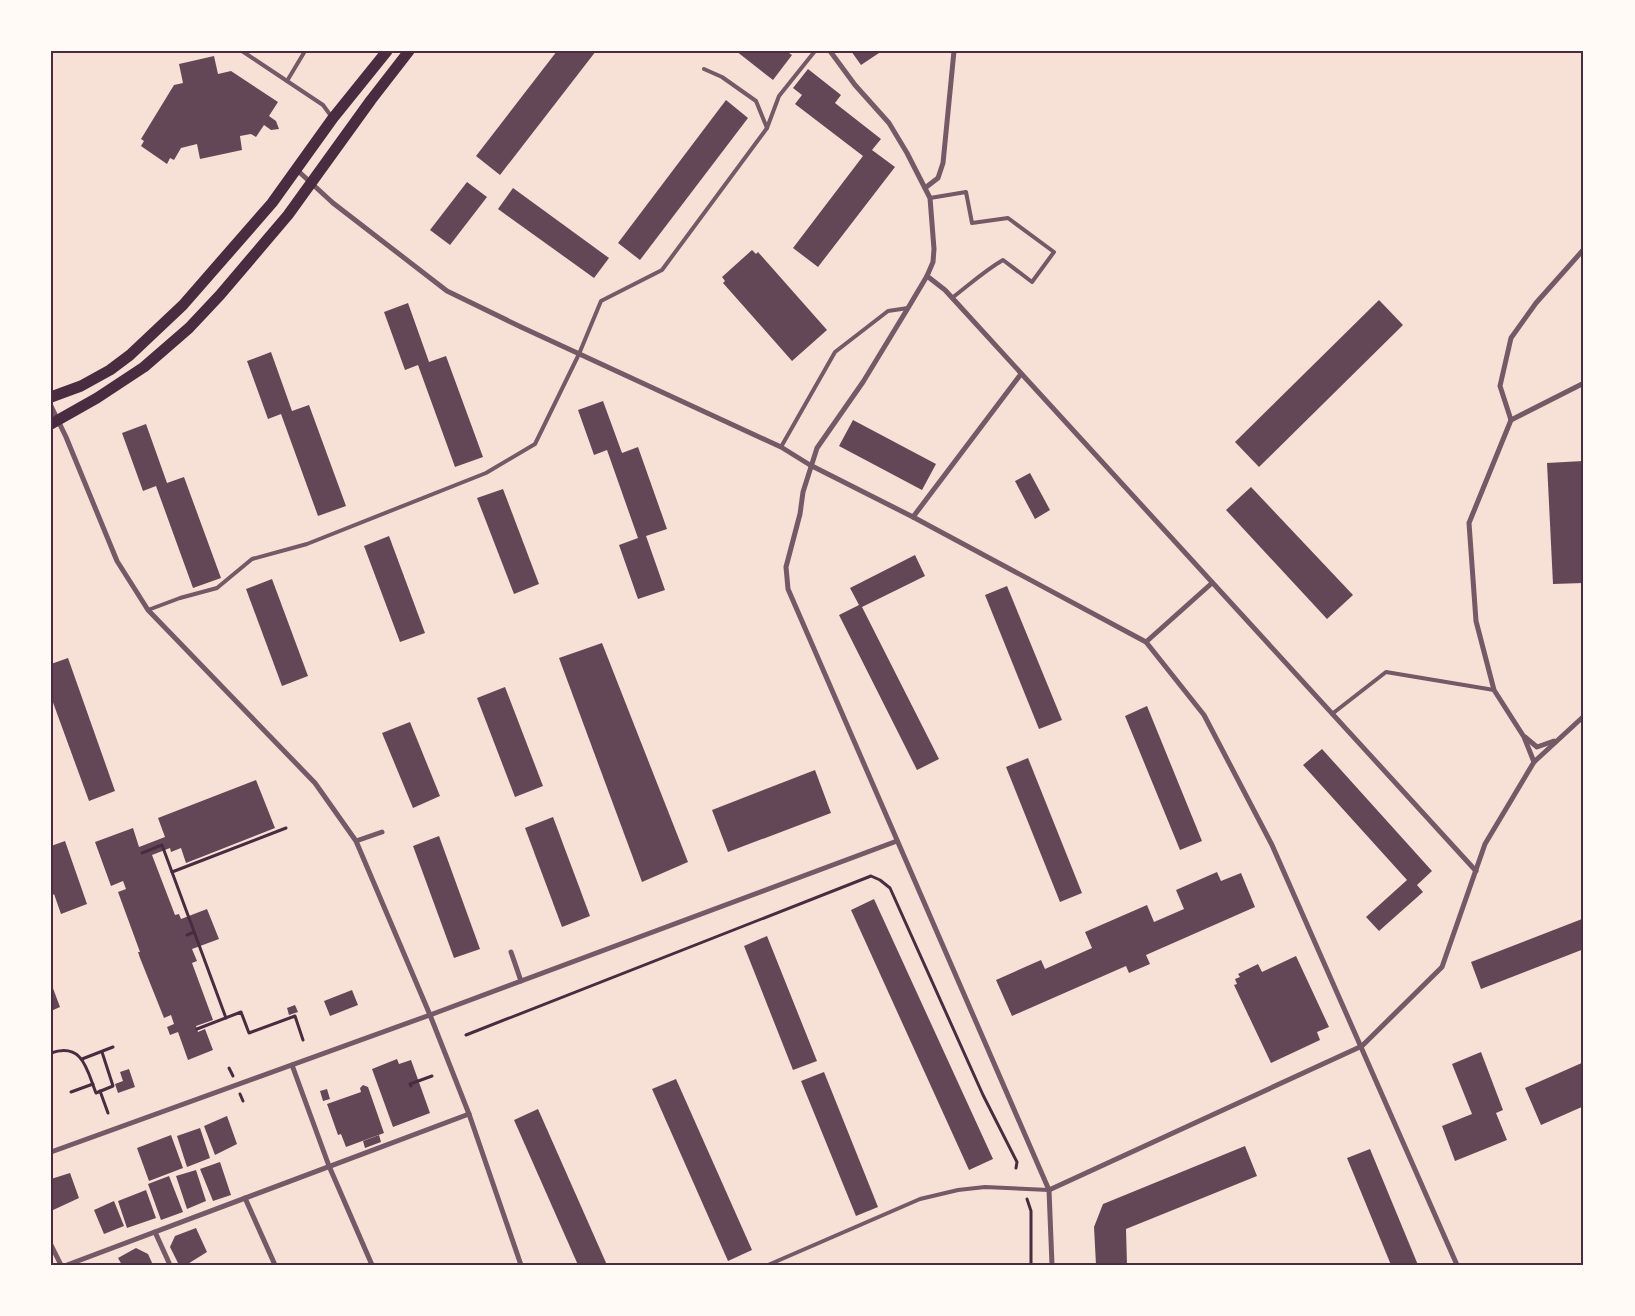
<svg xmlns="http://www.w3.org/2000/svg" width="1635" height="1316" viewBox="0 0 1635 1316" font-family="Commissioner,sans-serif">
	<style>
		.building { fill: #644757 }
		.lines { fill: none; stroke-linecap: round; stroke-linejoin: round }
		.path { stroke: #4a2c40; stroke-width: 3 }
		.service { stroke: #755966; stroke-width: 4 }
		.minor { stroke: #755966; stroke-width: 5 }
		.primary { stroke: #4a2c40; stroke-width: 11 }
		.neatline { fill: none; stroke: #4a2c40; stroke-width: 2 }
	</style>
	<rect width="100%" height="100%" fill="#f7e1d7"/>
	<g class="building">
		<polygon points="557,51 596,51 500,175 476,156"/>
		<polygon points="736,51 786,51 792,55 773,80"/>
		<polygon points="851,51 882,51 861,65"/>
		<polygon points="214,56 218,74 231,71 278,102 269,116 276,121 279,129 271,130 264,125 256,137 251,134 240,136 242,150 200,159 197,144 181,148 174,160 170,158 167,164 141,146 144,141 141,139 174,85 183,83 179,64"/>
		<polygon points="808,69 841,95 835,103 881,139 872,150 895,167 818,267 793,248 863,156 795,104 802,95 793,88"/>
		<polygon points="726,100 748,118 640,260 618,243"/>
		<polygon points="467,182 487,197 450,245 430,230"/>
		<polygon points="513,188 609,258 594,278 498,209"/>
		<polygon points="752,250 756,254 758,252 827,330 792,361 723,283 725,281 722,277"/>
		<polygon points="1379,300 1403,325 1259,467 1235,442"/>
		<polygon points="408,303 429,362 446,356 483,457 455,467 418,365 405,370 384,312"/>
		<polygon points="271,352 292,411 309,405 346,506 318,516 281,414 268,419 247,361"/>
		<polygon points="603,401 622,453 638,447 667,529 646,536 665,590 638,599 619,545 638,538 607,450 594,455 578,410"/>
		<polygon points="853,420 936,464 922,490 839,446"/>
		<polygon points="146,424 167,483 184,477 221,578 193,588 156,486 143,491 122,433"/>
		<polygon points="1583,461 1584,583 1553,584 1547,463"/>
		<polygon points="1030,473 1050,510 1035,519 1015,481"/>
		<polygon points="1251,487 1353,595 1327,619 1226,510"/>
		<polygon points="503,489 539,584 514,594 477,498"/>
		<polygon points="389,536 425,633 400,642 364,546"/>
		<polygon points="915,555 925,576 862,607 939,759 917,770 839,615 859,605 850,588"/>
		<polygon points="272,579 308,676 282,686 246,589"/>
		<polygon points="1007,586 1062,720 1039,729 985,595"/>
		<polygon points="602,643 688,862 642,882 559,658"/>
		<polygon points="68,658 115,791 89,801 51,697 51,664"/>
		<polygon points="505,687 543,786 515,797 477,698"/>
		<polygon points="1147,706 1202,841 1180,850 1125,716"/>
		<polygon points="410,722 440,796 413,808 382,733"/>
		<polygon points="1322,749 1432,871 1417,885 1423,892 1379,931 1366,917 1407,880 1303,765"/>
		<polygon points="1028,758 1082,893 1060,902 1006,767"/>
		<polygon points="815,770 831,813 728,852 712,810"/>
		<polygon points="256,780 275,828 186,863 181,848 171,852 170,848 152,855 175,915 179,914 181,919 207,909 219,939 192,949 197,961 192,963 213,1020 196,1026 198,1032 205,1029 213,1050 188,1060 178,1032 170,1035 167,1027 174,1024 171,1015 164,1018 140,958 138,952 140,952 118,892 126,889 123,881 111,886 95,842 133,828 139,847 165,837 158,818"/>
		<polygon points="553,817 590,916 562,927 525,828"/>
		<polygon points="439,836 480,949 454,958 413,846"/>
		<polygon points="65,841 87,904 61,914 54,894 53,895 51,891 51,846"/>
		<polygon points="1217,872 1221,881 1241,873 1255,907 1146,955 1150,964 1129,973 1126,966 1012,1016 996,980 1041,960 1045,969 1092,948 1085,932 1147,905 1154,922 1184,909 1176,890"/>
		<polygon points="874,899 993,1159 969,1170 851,910"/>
		<polygon points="1582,919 1584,949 1481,989 1471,962"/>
		<polygon points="767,936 817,1061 793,1070 744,946"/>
		<polygon points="1296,956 1329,1027 1317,1032 1320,1040 1271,1063 1234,985 1237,984 1235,979 1240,977 1238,974 1258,964 1262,972"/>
		<polygon points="51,983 60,1007 51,1011"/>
		<polygon points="352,990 358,1005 330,1016 324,1001"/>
		<polygon points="295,1005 298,1012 289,1015 287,1008"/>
		<polygon points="1481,1052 1503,1110 1496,1113 1507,1140 1455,1161 1442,1126 1472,1114 1452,1064"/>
		<polygon points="397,1059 399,1064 411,1060 430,1113 393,1127 372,1069"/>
		<polygon points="1584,1062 1584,1106 1541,1125 1525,1088"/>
		<polygon points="129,1069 135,1087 118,1093 115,1084 123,1081 120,1072"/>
		<polygon points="824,1072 878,1207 856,1216 801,1081"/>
		<polygon points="676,1079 752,1250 728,1261 652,1089"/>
		<polygon points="363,1085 368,1087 384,1133 346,1147 341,1134 338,1135 327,1104 361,1092 360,1088"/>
		<polygon points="327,1089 330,1099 323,1101 320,1091"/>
		<polygon points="538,1109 607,1265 578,1265 514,1120"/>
		<polygon points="227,1116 237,1144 215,1155 204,1126"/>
		<polygon points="200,1128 210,1158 187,1167 177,1136"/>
		<polygon points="171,1135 183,1168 149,1181 137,1148"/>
		<polygon points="379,1135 381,1142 365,1148 363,1141"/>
		<polygon points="1245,1146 1257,1176 1126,1229 1127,1265 1096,1265 1094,1227 1103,1204"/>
		<polygon points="1370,1149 1418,1265 1391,1265 1347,1158"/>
		<polygon points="220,1162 231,1195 213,1201 200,1169"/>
		<polygon points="196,1170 206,1201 187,1209 176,1176"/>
		<polygon points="70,1173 79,1198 51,1211 51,1179"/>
		<polygon points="169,1176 183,1212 161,1220 148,1184"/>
		<polygon points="146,1190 156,1218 127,1228 118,1201"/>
		<polygon points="114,1201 124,1226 104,1234 94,1210"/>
		<polygon points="196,1228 207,1252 186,1265 179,1265 170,1247 175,1236"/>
		<polygon points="136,1248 148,1254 153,1265 122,1265 118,1258"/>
	</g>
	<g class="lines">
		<g class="path">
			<polyline points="142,853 162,845 226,1018"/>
			<polyline points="172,872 286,828"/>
			<polyline points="187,935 194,932"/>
			<polyline points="197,1029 241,1012 249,1033 295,1016 303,1040"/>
			<polyline points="466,1035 871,876 880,880 890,888 983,1095 1017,1162 1016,1168"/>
			<path d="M51,1053C83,1042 87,1070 96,1093L113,1086L102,1052"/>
			<polyline points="82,1059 113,1047"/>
			<polyline points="229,1068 233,1076"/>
			<polyline points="411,1086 410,1084 432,1076"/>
			<polyline points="100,1091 108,1113"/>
			<polyline points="71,1092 93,1084"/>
			<polyline points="240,1094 243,1101"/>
			<polyline points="1027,1199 1031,1211 1031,1265"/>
		</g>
		<g class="service">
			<polyline points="242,51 323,105 331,116"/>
			<polyline points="704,69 722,77 756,101 767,128"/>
			<polyline points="287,81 305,51"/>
			<path d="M930,198L966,192L972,223L1008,218L1054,252L1032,282L1003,260C984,271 969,285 952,298"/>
			<polyline points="781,447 835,352 888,311 908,308"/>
			<polyline points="148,610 180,598 217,588 252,559 307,544 486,473 535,444 579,354 601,301 662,270 767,128 779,96 815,51"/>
			<polyline points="1332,714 1386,672 1494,690"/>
			<polyline points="768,1265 920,1199 958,1190 985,1187 1049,1190"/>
		</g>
		<g class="minor">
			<polyline points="830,51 855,85 889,123 907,153 930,198 934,249 933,262 927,276 908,308 863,382 817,448 803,492 800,514 786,567 788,589 1049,1190 1052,1265"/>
			<polyline points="297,170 333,203 447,291 521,327 781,447 810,465 913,517 1146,642 1204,715 1272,845 1457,1265"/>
			<polyline points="925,188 938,178 943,163 954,51"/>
			<polyline points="927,276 945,290 1476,871"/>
			<polyline points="51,406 66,437 117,561 148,610 315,783 356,841 430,1015 469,1114 521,1265"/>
			<polyline points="1511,420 1500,386 1511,338 1536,303 1584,249"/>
			<polyline points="913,517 1021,374"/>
			<polyline points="1146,642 1212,583"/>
			<polyline points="1525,737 1537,747 1554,741"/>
			<polyline points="1534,762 1524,737 1494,690 1476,621 1469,523 1511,420 1584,383"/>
			<polyline points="356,841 382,832"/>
			<polyline points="511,952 521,981"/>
			<polyline points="292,1065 329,1166 372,1265"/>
			<polyline points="51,1152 430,1015 897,841"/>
			<polyline points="1049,1190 1362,1046 1442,967 1485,844 1534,762 1584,716"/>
			<polyline points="245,1198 275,1265"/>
			<polyline points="155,1232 170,1265"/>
			<polyline points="51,1245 61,1265"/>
			<polyline points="67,1265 469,1114"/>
		</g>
		<g class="primary">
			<polyline points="51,397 81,386 110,370 130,355 183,305 272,203 333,118 387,51"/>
			<polyline points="51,424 97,398 144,367 189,328 220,295 288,215 371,100 409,51"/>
		</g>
	</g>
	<rect width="1635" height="1316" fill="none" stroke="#fffaf5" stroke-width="105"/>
	<rect x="52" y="52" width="1530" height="1212" class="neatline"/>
</svg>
